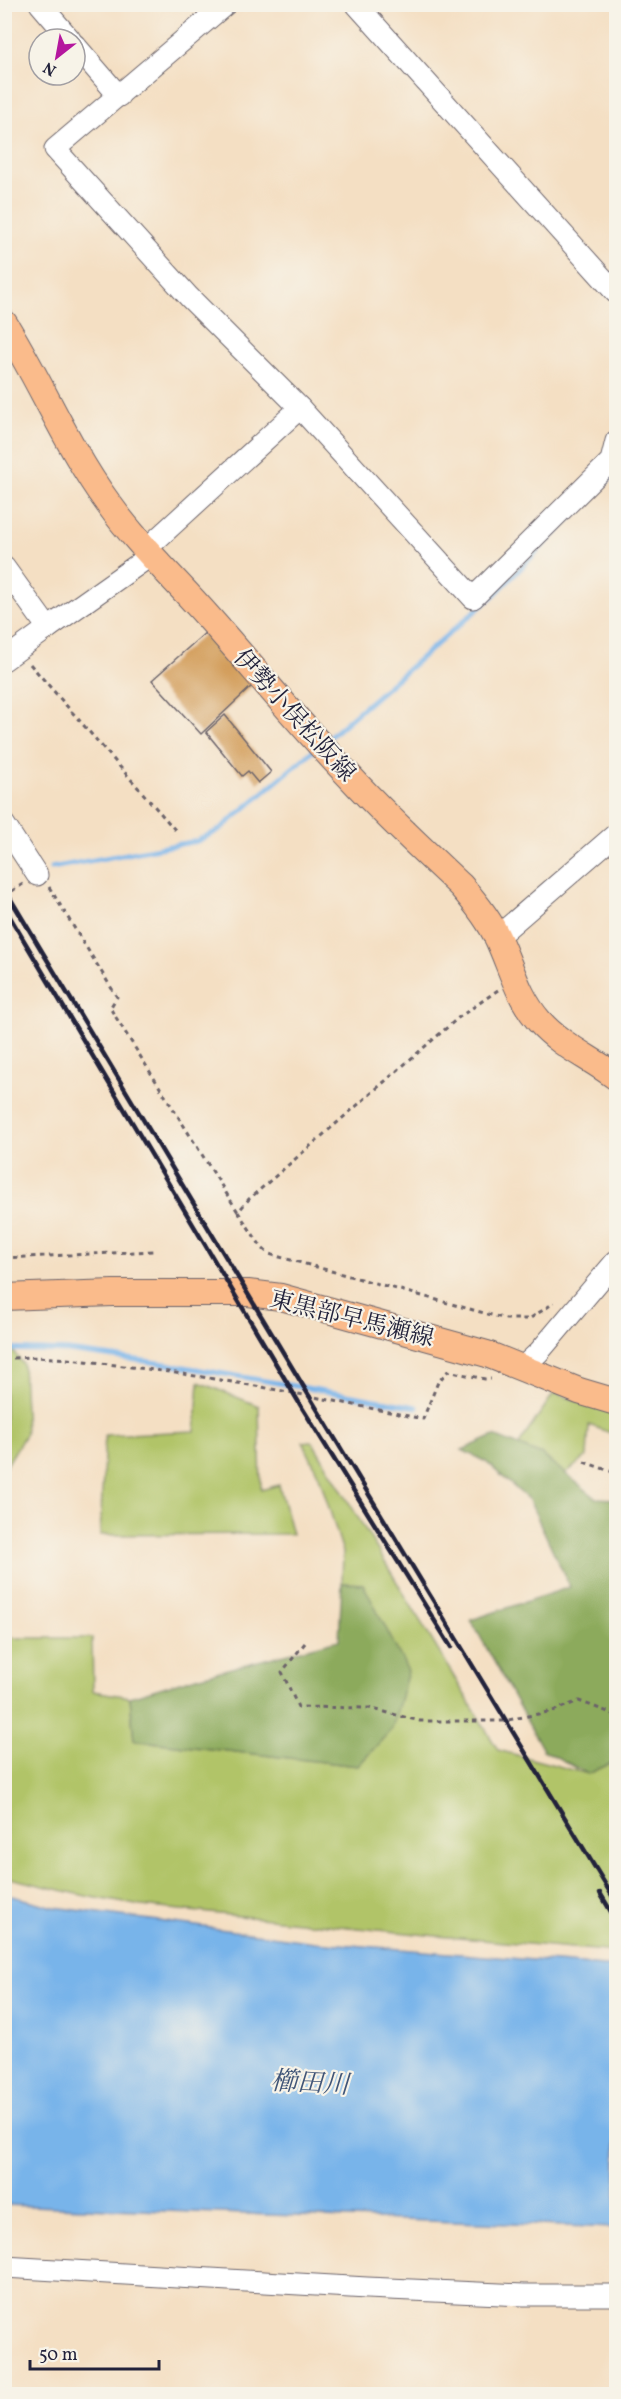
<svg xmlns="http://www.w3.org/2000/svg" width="621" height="2399" viewBox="0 0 621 2399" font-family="Vollkorn,'Noto Serif JP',serif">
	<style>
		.green { fill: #b1c468; stroke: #6a7352; stroke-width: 1.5 }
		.forest { fill: #8caa5c; stroke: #57664c; stroke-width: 1.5 }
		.water { fill: #78b4ea; stroke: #4d6b92; stroke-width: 1.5 }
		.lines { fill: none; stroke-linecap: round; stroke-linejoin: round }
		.stream { stroke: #78b4ea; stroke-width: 5 }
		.building { fill: #d19a55 }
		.minor-casing { stroke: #6c646b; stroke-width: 23 }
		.major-casing { stroke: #6c646b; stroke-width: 28 }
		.path { stroke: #6c646b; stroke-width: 3; stroke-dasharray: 4.5 4.5; stroke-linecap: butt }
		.minor { stroke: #fff; stroke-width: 21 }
		.major { stroke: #fabb8b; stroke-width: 26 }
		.rail { stroke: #22223b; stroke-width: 4.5 }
		.labels { text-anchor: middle; stroke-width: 4.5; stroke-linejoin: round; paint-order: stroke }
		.street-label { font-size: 24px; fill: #22223b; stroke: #f7f3e8 }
		.water-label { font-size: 26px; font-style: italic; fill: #405578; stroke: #f7f3e8 }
	</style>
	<rect width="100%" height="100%" fill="#f7f3e8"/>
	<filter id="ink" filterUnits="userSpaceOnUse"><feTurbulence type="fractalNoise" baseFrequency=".0167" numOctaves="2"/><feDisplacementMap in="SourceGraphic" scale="12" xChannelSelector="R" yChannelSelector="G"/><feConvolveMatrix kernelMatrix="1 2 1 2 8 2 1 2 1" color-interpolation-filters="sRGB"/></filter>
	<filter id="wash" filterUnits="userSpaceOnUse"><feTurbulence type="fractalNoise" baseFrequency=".008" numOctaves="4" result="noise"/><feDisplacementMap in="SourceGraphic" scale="24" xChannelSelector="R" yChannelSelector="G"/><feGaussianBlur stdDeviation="1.35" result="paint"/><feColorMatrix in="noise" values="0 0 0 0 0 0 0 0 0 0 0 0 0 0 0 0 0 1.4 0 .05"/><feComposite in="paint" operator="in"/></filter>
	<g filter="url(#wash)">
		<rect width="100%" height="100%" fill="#f4dfc3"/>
		<g class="green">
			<polygon points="4,1339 23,1364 26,1433 5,1468"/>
			<polygon points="199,1382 259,1406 261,1490 279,1485 292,1534 100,1535 105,1435 195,1431"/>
			<polygon points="554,1393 616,1413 616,1435 589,1425 587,1456 565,1474 542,1455 518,1446"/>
			<polygon points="312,1441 498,1750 588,1774 616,1761 616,1952 437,1936 141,1906 86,1896 5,1877 5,1638 92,1638 93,1691 130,1697 134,1740 358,1766 363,1584 342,1583 343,1552 319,1476 303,1442"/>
		</g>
		<g class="forest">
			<polygon points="494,1436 542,1455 596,1498 616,1499 616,1761 588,1774 543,1750 471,1620 570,1587 529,1500 486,1462 462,1450"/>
			<polygon points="342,1583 363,1584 408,1671 392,1729 358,1766 134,1740 130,1697 193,1678 339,1640"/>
		</g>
		<polygon class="water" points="4,1894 54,1907 315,1942 616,1967 616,2228 5,2205"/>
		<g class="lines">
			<g class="stream">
				<polyline points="327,739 496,593 616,472"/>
				<polyline points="51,868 197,841 219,830 314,750"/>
				<polyline points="4,1349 68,1351 167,1364 417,1407"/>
			</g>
		</g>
		<g id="blocks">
			<g class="building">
				<polygon points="206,632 253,685 201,734 152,680"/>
				<polygon points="225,715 271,772 258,783 248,771 242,776 206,732"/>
			</g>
		</g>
	</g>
	<g filter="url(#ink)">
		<use href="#blocks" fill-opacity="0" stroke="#6c646b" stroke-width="1.5"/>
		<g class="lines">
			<defs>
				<g id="minor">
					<polyline points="40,4 70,39"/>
					<polyline points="226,4 55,149 189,297 300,408 473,598 611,461 616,441"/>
					<polyline points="356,4 616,293"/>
					<polyline points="75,45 119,96"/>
					<polyline points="145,550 300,408"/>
					<polyline points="4,567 48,628 150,556"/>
					<polyline points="4,660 48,628"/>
					<polyline points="4,824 37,875"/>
					<polyline points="497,937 616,834"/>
					<polyline points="523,1367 539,1352 616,1261"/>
					<polyline points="4,2267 367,2288 524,2295 616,2295"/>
				</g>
				<g id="major">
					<path d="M4,323C41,382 67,447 108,503C138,545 176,580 210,619C257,672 302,727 351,778C386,816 424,851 461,886C475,902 489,919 498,939C511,967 518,997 539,1021C561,1046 590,1057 616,1077"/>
					<polyline points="4,1297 113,1293 248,1293 281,1297 487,1354 579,1391 616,1402"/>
				</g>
			</defs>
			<use href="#minor" class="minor-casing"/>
			<use href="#major" class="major-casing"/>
			<g class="path">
				<polyline points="30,664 176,831"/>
				<polyline points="49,887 117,997 110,1008 238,1212"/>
				<polyline points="4,896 23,884"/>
				<polyline points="498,990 458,1018 249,1199 238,1212 262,1248 269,1254 506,1319 529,1319 554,1303"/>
				<polyline points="4,1258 155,1251"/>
				<path d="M13,1358C53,1355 92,1362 131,1367C229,1379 326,1399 423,1419L438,1382L448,1371L485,1379H491"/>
				<polyline points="584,1462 616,1473"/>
				<polyline points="305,1643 282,1672 298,1707 369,1708 420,1721 503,1721 553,1711 579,1701 616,1715"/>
			</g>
			<use href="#minor" class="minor"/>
			<use href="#major" class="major"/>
			<g class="rail">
				<polyline points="4,888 317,1409 616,1902"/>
				<polyline points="4,907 301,1406 451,1647"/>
				<polyline points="600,1893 616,1920"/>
			</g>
		</g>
	</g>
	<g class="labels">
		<g class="street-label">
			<text transform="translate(295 715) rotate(48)" y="8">伊勢小俣松阪線</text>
			<text transform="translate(352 1318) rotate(14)" y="8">東黒部早馬瀬線</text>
		</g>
		<g class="water-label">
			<text transform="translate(310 2082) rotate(3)" y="9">櫛田川</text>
		</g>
	</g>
	<rect width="621" height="2399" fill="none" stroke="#f7f3e8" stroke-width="24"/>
	<g transform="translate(57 57) rotate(211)"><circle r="28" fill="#f7f3e8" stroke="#a29fa3" stroke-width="1.5"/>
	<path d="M0-4.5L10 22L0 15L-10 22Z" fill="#b5179e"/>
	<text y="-9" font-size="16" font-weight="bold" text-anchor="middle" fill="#22223b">N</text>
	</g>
	<path d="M30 2360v9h129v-9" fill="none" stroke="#22223b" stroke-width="3"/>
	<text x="39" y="2360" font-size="18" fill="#22223b" stroke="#f7f3e8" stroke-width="4.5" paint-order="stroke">50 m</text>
</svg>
